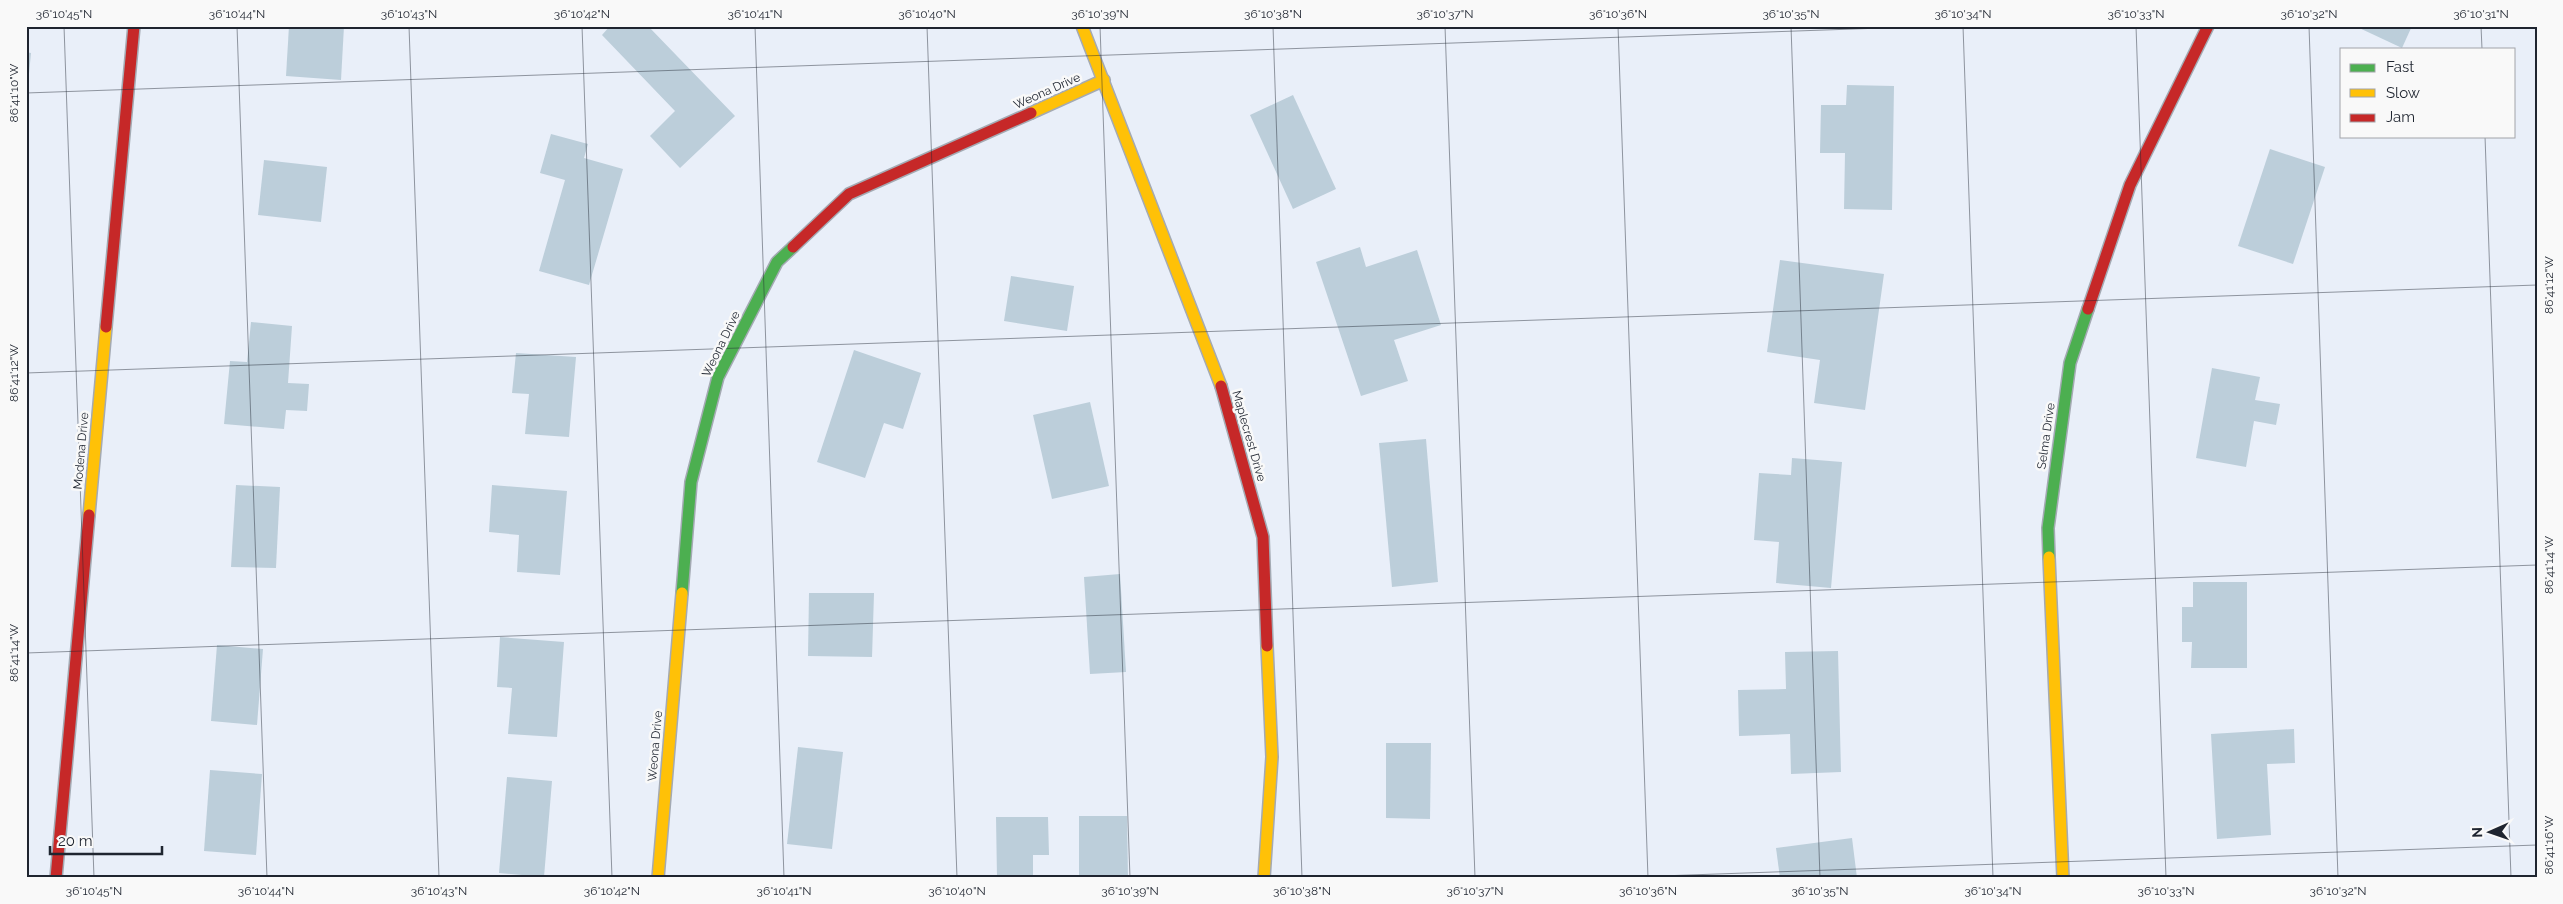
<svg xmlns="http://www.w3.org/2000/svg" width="2563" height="904" viewBox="0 0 2563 904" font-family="Raleway,sans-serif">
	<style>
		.building { fill: #bcceda }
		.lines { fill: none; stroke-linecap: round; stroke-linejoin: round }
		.fast-casing { stroke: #a4aab3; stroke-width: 14 }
		.slow-casing { stroke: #a4aab3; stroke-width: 14 }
		.jam-casing { stroke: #a4aab3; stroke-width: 14 }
		.fast { stroke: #4caf50; stroke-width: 11 }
		.slow { stroke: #ffc107; stroke-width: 11 }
		.jam { stroke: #c62828; stroke-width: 11 }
		.ticks { fill: none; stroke: #1f2530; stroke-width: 1; stroke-opacity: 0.45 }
		.labels { text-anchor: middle; stroke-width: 5; stroke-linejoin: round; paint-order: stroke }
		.street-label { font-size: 12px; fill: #1f2530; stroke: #f9f9f9 }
		.neatline { fill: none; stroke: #1f2530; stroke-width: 2 }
		.ticks-label { font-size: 12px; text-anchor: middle; fill: #1f2530 }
	</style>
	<rect width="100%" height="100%" fill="#e9eff9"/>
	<g class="building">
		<polygon points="289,26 344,26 341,80 286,76"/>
		<polygon points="610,26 648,26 735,116 680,168 650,136 675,111 602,35"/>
		<polygon points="2355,26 2412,26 2402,48"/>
		<polygon points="26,52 31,53 28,84 26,84"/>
		<polygon points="1847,85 1894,86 1892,210 1844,209 1845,153 1820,153 1821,105 1846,105"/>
		<polygon points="1293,95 1336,189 1293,209 1250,115"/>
		<polygon points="551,134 588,144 584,158 623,169 589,285 539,271 565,180 540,173"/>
		<polygon points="2270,149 2325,167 2293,264 2238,246"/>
		<polygon points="264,160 327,167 321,222 258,215"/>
		<polygon points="1360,247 1366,267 1417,250 1441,325 1394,340 1408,381 1361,396 1316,262"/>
		<polygon points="1780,260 1884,274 1865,410 1814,403 1820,360 1767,352"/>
		<polygon points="1011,276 1074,286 1067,331 1004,321"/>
		<polygon points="251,322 292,326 288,383 309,384 307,411 286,410 284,429 224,424 230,361 247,362"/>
		<polygon points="854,350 921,373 903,429 884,423 865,478 817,462"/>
		<polygon points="516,353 576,357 569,437 525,434 529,394 512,393"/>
		<polygon points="2212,368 2260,377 2255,400 2280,404 2276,425 2254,421 2246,467 2196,458"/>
		<polygon points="1090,402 1109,486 1052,499 1033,415"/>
		<polygon points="1426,439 1438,582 1392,587 1379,443"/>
		<polygon points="1792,458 1842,462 1831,588 1776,583 1779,542 1754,540 1759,473 1791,475"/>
		<polygon points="236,485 280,487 276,568 231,567"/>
		<polygon points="492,485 567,491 560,575 517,572 519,535 489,532"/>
		<polygon points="1120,574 1126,672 1090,674 1084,577"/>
		<polygon points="2193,582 2247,582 2247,668 2191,668 2192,642 2182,642 2182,607 2193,607"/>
		<polygon points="809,593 874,593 872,657 808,656"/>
		<polygon points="500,637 564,642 557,737 508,734 512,688 497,687"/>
		<polygon points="217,645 263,649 257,725 211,721"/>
		<polygon points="1838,651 1841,772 1791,774 1790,734 1739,736 1738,690 1786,689 1785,652"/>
		<polygon points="2294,729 2295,763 2267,764 2271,835 2217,839 2211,734"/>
		<polygon points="1386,743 1431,743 1430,819 1386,818"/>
		<polygon points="798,747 843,752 832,849 787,844"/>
		<polygon points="210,770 262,774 256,855 204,851"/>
		<polygon points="507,777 552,781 544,877 499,873"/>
		<polygon points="1079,816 1127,816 1128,878 1079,878"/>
		<polygon points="996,817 1048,817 1049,855 1033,855 1033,878 997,878"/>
		<polygon points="1852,838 1857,878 1780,878 1776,848"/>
	</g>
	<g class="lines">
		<defs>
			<g id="fast">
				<polyline points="2049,557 2048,528 2070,363 2088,309"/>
				<polyline points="682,593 691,482 718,377 777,262 793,247"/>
			</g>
			<g id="slow">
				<polyline points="1082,26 1221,386"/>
				<polyline points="1031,113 1104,80"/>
				<polyline points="89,515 106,327"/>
				<polyline points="2049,557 2063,878"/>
				<polyline points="658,878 682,593"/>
				<polyline points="1264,878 1272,757 1267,646"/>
			</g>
			<g id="jam">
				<polyline points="793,247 849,194 1031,113"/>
				<polyline points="2088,309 2130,185 2208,26"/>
				<polyline points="106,327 134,26"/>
				<polyline points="1221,386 1263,537 1267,646"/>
				<polyline points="56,878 89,515"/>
			</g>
		</defs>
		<use href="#fast" class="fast-casing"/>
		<use href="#slow" class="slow-casing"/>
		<use href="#jam" class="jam-casing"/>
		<use href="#fast" class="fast"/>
		<use href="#slow" class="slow"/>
		<use href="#jam" class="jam"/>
	</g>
	<path class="ticks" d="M64,26L94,878M237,26L267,878M409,26L439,878M582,26L612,878M755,26L784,878M927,26L957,878M1100,26L1130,878M1273,26L1302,878M1445,26L1475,878M1618,26L1648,878M1791,26L1820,878M1963,26L1993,878M2136,26L2166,878M2309,26L2338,878M2481,26L2482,49M26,93L1939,26M2485,136L2511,878M26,373L2537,285M26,653L2537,565M1604,878L2537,845"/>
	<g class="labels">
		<g class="street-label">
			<text transform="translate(1047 91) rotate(-24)" y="4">Weona Drive</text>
			<text transform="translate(721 344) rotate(-64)" y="4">Weona Drive</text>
			<text transform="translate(1249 436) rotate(74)" y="4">Maplecrest Drive</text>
			<text transform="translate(2046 436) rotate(-82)" y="4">Selma Drive</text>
			<text transform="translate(81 451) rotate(-85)" y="4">Modena Drive</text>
			<text transform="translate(655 746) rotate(-85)" y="4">Weona Drive</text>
		</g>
	</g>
	<rect width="2563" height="904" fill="none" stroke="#f9f9f9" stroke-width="55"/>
	<rect x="2340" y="48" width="175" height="90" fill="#f9f9f9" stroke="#a2a4a9"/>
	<rect x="2350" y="64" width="25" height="8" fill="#4caf50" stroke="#a2a4a9"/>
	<text x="2386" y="72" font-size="15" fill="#1f2530">Fast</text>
	<rect x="2350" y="89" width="25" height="8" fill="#ffc107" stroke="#a2a4a9"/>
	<text x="2386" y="98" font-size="15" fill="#1f2530">Slow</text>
	<rect x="2350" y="114" width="25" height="8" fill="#c62828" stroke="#a2a4a9"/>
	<text x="2386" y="122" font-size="15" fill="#1f2530">Jam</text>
	<g transform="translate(2490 832) rotate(268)" stroke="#f9f9f9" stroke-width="4" paint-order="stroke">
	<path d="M0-4L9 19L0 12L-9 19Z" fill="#1f2530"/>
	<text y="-8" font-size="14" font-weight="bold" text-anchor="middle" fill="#1f2530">N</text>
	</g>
	<path d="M50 846v8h112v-8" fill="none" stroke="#1f2530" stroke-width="2.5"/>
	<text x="58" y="846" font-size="15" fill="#1f2530" stroke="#f9f9f9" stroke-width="4" paint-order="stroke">20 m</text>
	<rect x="28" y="28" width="2508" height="848" class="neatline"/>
	<g class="ticks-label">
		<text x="64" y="18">36°10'45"N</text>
		<text x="237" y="18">36°10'44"N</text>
		<text x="409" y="18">36°10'43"N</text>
		<text x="582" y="18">36°10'42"N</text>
		<text x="755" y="18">36°10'41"N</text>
		<text x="927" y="18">36°10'40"N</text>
		<text x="1100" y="18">36°10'39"N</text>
		<text x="1273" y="18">36°10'38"N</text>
		<text x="1445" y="18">36°10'37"N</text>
		<text x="1618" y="18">36°10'36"N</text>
		<text x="1791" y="18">36°10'35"N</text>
		<text x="1963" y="18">36°10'34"N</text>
		<text x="2136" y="18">36°10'33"N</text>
		<text x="2309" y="18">36°10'32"N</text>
		<text x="2481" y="18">36°10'31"N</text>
		<text transform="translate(14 93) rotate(-90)" y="4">86°41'10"W</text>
		<text transform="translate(2549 285) rotate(-90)" y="4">86°41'12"W</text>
		<text transform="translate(14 373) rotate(-90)" y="4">86°41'12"W</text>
		<text transform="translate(2549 565) rotate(-90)" y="4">86°41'14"W</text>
		<text transform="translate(14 653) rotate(-90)" y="4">86°41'14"W</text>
		<text transform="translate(2549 845) rotate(-90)" y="4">86°41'16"W</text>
		<text x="94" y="895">36°10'45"N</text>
		<text x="266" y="895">36°10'44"N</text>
		<text x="439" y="895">36°10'43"N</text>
		<text x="612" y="895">36°10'42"N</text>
		<text x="784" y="895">36°10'41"N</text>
		<text x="957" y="895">36°10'40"N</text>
		<text x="1130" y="895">36°10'39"N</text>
		<text x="1302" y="895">36°10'38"N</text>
		<text x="1475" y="895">36°10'37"N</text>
		<text x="1648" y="895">36°10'36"N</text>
		<text x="1820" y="895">36°10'35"N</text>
		<text x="1993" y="895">36°10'34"N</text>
		<text x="2166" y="895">36°10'33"N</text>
		<text x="2338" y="895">36°10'32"N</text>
	</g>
</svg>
